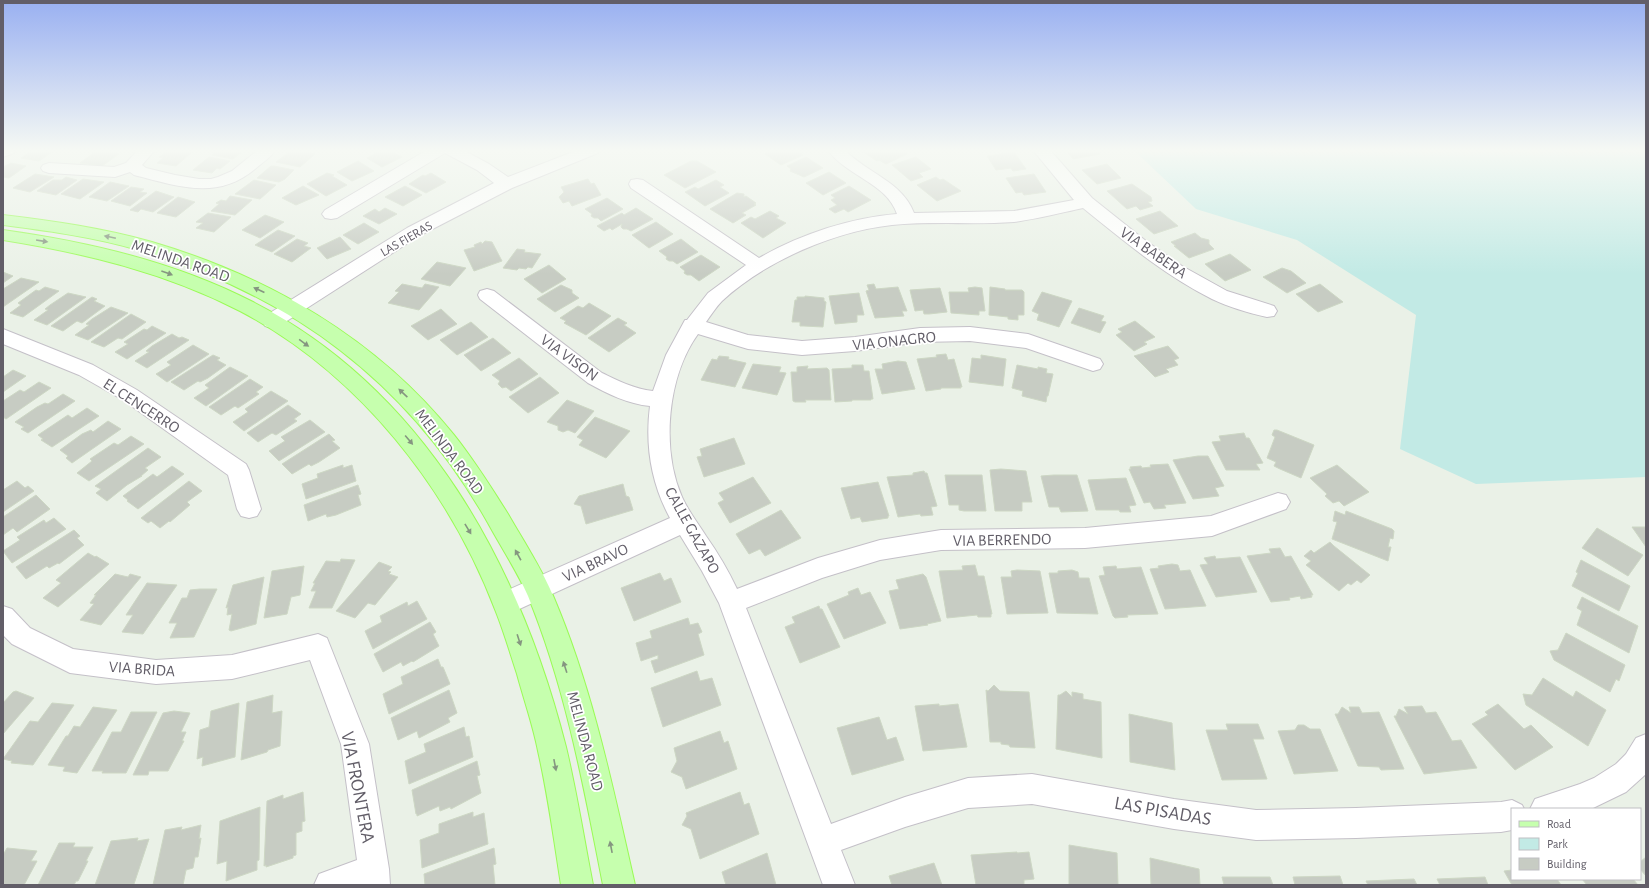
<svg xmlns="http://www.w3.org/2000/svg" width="1649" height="888" viewBox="0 0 1649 888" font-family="'Alegreya Sans',sans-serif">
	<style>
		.green { fill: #c2eae5 }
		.building { fill: #c7ccc3; stroke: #cdd7c4 }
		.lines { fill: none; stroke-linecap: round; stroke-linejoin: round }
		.minor-casing { stroke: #c4c0c8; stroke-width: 2 }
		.major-casing { stroke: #9afb56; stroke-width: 2 }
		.minor { fill: #fff; fill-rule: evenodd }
		.major { fill: #c6ffae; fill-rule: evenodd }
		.oneway { fill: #859680 }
		.labels { text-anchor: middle; stroke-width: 3.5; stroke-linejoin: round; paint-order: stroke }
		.far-street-label { font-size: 13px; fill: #625e68; stroke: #fff }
		.street-label { font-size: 16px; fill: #625e68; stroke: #fff }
		.near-street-label { font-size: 19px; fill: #625e68; stroke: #fff }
	</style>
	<rect width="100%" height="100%" fill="#eaf1e7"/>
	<polygon class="green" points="1137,150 1646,150 1646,477 1476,484 1400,449 1416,315 1297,240 1196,209 1139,155"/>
	<g class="building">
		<polygon points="38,150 55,150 39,161 21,158 31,151 36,152"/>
		<polygon points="169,150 171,150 191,153 176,166 157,163 163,158 159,157"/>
		<polygon points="218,150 241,150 240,151 243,151 233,159 212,155"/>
		<polygon points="292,150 295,150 315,154 300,167 276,162"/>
		<polygon points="382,150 389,150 402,157 382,167 367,158"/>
		<polygon points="774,150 796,150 803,155 781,165 765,154"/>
		<polygon points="868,150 901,150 907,154 886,164 879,160 877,161 863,152"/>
		<polygon points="1066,150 1096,150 1100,154 1073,159"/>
		<polygon points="96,151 113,153 119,154 102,166 80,163"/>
		<polygon points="1014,152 1026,169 1013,171 1011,168 996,170 987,156"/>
		<polygon points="209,157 230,161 220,169 217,168 212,173 193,170"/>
		<polygon points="806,157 823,168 804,177 790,171 791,169 787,166"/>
		<polygon points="916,157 931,169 919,173 923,177 911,181 892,165"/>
		<polygon points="358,161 374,171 352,181 337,172"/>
		<polygon points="691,161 697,161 716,172 685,188 664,175"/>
		<polygon points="11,163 26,166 9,178 3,177 3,167"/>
		<polygon points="1107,164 1121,178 1097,184 1082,170"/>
		<polygon points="271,166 274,166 294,170 285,179 279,182 257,178"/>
		<polygon points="829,172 846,183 823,195 806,183"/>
		<polygon points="327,173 334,175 332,176 347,185 326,196 307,184"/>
		<polygon points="431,173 446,182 426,193 409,184 423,175 425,176"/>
		<polygon points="35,174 54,177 30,192 13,188"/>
		<polygon points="1034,174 1046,192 1024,195 1022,192 1016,193 1006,178"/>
		<polygon points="66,177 77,180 56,195 37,191 53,180 62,180"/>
		<polygon points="936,177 940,180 943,179 961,191 937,201 917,185"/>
		<polygon points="83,179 104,182 80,199 61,194"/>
		<polygon points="588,179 591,184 594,183 601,195 572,206 569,201 563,203 559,197 564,192 561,187"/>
		<polygon points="254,180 276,185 260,199 235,194"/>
		<polygon points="716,180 724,185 720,187 729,193 705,206 685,192 695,187 698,189"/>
		<polygon points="110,182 129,186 107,201 89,197"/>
		<polygon points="1132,184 1151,197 1152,201 1148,202 1153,206 1140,210 1136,206 1127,209 1107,191"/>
		<polygon points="303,186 319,195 296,205 282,198"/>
		<polygon points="405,186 422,195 403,206 385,197"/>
		<polygon points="849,186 871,200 848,212 844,209 835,213 829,209 837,205 831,200 835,198 831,195"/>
		<polygon points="131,187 144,189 140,192 147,193 130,206 111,201"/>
		<polygon points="156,191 174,197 153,212 141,209 138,212 130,210"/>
		<polygon points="737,193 744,194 744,197 746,196 756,203 754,204 756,205 742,213 746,215 733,223 710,209"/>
		<polygon points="230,196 252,200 235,215 211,211 219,204 216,203 221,200 226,201"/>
		<polygon points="178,197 195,202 176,217 157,213"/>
		<polygon points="607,198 623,209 601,221 598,218 594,218 591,216 592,214 585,209"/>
		<polygon points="385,208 397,214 379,224 363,216 375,209 379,212"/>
		<polygon points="636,208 653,219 631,231 627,229 623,229 621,227 622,224 612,230 610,228 604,231 597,226 622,213 624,215"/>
		<polygon points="770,211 779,216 776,218 786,223 763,238 741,223 751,217 755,219"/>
		<polygon points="1160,211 1178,226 1154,234 1136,219"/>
		<polygon points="208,213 231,217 214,232 196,228 203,223 196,222"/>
		<polygon points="265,215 284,222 260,238 242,230"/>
		<polygon points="656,222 673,234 649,248 632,235"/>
		<polygon points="364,223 379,232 358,244 343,235"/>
		<polygon points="278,230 295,236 272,252 255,245"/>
		<polygon points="1195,233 1201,238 1209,240 1209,244 1214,249 1189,258 1174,246 1176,246 1171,242"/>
		<polygon points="340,237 351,249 327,259 317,248"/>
		<polygon points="297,239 308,243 304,246 311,248 292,262 274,254"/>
		<polygon points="681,239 698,252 677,264 673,261 669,261 666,259 667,257 659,251"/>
		<polygon points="485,241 492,242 502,261 474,271 464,250 475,247 474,245 481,242 482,244"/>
		<polygon points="517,249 525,250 524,252 541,254 532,268 528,267 526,269 519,268 517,270 503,268"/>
		<polygon points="1230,254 1251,270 1225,281 1205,264"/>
		<polygon points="701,255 720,267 699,281 691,275 687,275 684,273 685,271 680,267"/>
		<polygon points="437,262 466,268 450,286 421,279"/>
		<polygon points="549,265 566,279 542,293 524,279"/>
		<polygon points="1282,268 1291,271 1306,283 1287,293 1263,277"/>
		<polygon points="3,272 13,276 3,283"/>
		<polygon points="21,278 39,282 3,307 3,289"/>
		<polygon points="402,284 422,288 425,284 439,287 419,310 388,303 399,292 395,291"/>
		<polygon points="874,284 876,289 898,287 907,311 902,311 904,316 875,318 866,291 869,290 867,285"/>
		<polygon points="1320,284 1343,302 1318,312 1296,294"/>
		<polygon points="561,285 572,290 572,293 579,298 555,312 537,299"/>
		<polygon points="45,287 59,291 23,317 10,313 21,305 18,303 36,290 39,291"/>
		<polygon points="975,287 982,288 985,311 979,311 979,315 951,313 949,292 969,292 968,288"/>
		<polygon points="990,287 1005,289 1005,290 1022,290 1024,292 1024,315 1018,315 1018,320 1008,319 1008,317 989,315"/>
		<polygon points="940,288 947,312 929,314 924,314 923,310 915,311 910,290"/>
		<polygon points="1042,292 1072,301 1059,327 1037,320 1039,314 1032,311"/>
		<polygon points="68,293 86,297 47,325 34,320 48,310 45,309 50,305"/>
		<polygon points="859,293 864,315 857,315 857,322 835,324 829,296"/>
		<polygon points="805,296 824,298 824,301 826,302 823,327 804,326 800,326 800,322 792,322 795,300 797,300 797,297 805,297"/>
		<polygon points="92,297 97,299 94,301 105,306 82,323 77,321 63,331 51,326"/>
		<polygon points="589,303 611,316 586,335 564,323 566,321 560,318 578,306 583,308"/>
		<polygon points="111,307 128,313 88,340 75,335 89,325 86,324 92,319"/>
		<polygon points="1079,308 1104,316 1101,321 1106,322 1100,333 1071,323"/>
		<polygon points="441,309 457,324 428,340 411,326"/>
		<polygon points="131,314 146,322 122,339 118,338 104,347 91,342"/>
		<polygon points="618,318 627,323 624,325 636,333 609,352 588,338"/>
		<polygon points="1135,321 1155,337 1144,342 1147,344 1134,351 1116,335 1122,332 1118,329"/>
		<polygon points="471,322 488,337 457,355 440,340"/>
		<polygon points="152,326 166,333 127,359 115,352 128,344 124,342 144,329 147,330"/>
		<polygon points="172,334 179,338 182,337 189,340 147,368 135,361 149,352 146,351 152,346"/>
		<polygon points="493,338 511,353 481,371 464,355"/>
		<polygon points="193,345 209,354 167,382 156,374 171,365 167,362"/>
		<polygon points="1168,346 1179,358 1174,360 1178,365 1166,369 1169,372 1155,377 1134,356"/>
		<polygon points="946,354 948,360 954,359 962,387 960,387 961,388 941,388 941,389 926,391 917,359 937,357 936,355"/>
		<polygon points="213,355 220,358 217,360 226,365 208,378 200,382 198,381 184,390 171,382"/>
		<polygon points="981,355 1006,359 1003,386 969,382 972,358 981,359"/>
		<polygon points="719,356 729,357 728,359 746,363 735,387 701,380 712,359 717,360"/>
		<polygon points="519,358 538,374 511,391 506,387 502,388 498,384 500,381 492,375"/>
		<polygon points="898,361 906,362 915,389 882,394 875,369 883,369 882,364"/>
		<polygon points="753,364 781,367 779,372 786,373 777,395 742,388"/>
		<polygon points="852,365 863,365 864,371 869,371 873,399 871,399 871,400 852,400 852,401 835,402 832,369 852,368"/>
		<polygon points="1017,365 1038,369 1038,367 1047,369 1046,373 1053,374 1048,396 1047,396 1046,402 1022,396 1023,391 1012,388"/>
		<polygon points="808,366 807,369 827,368 829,370 831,400 805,400 806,402 795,402 793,401 791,372 797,372 797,367"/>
		<polygon points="230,367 248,376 206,406 194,398 209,388 205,385"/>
		<polygon points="13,370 26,376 3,392 3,377"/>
		<polygon points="540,377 559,393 528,413 509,397"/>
		<polygon points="250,379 263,387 256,392 259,394 238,408 235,406 221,415 209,407"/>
		<polygon points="39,382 51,388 6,419 3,417 3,401 20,390 24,392"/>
		<polygon points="271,391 288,401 244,431 233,422 248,412 245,409"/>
		<polygon points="63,394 75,401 28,433 21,429 24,427 15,422 37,407 45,403 48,404"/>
		<polygon points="567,400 594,411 575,433 568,430 563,432 558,430 558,426 547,422"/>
		<polygon points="288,405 301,414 294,419 297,421 276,435 272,433 258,442 247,433"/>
		<polygon points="87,408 99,416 52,447 41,440 43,439 38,435 68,415 72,418"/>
		<polygon points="595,417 630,431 606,458 579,445 583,440 577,437"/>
		<polygon points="310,420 325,432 279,461 269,451 285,441 281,437"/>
		<polygon points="108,421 121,429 72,463 66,458 68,456 60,450 82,434 91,430 93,432"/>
		<polygon points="1274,430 1277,430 1314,445 1301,478 1280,469 1274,466 1276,462 1267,458 1275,437 1272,435"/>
		<polygon points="1244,433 1246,438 1249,438 1263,463 1256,464 1260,470 1226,470 1212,442 1221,441 1219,436"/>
		<polygon points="329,434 335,440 332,441 340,448 319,462 311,466 309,464 292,474 282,464"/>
		<polygon points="131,436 144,444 89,481 77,473 92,461 90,459 114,443 118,445"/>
		<polygon points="734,438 745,464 704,477 697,457 702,456 700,449"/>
		<polygon points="148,448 161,457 145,468 148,470 141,476 142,476 127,485 107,501 96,493 101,489 95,486"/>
		<polygon points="1198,456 1208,456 1224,486 1215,488 1219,496 1193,499 1173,460"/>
		<polygon points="1168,464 1186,503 1164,505 1166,508 1154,509 1150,502 1144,503 1129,469 1131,469 1130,467 1141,466 1142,468 1151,467 1150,465"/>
		<polygon points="343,465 343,468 352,465 356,481 306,499 302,484 318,478 317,474"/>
		<polygon points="1337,465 1369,492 1344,506 1339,501 1333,503 1325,496 1327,494 1310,478"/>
		<polygon points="172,466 184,474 138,509 127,501 128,500 123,496 153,474 157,477"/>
		<polygon points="1001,469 1026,471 1032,502 1022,502 1022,511 995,511 990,470"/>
		<polygon points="924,471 925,473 927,473 937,506 931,507 933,515 921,516 920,514 898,517 887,477 913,475 913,473"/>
		<polygon points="945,475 982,475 986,511 964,511 959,510 959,505 949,505"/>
		<polygon points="1054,475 1077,475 1088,511 1061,512 1059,507 1049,507 1041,476"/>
		<polygon points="753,477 771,503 730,523 718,503 724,500 719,493"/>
		<polygon points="1126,478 1136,505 1129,506 1131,512 1120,512 1119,510 1096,510 1088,480"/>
		<polygon points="17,481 25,488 28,486 34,491 3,512 3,490"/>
		<polygon points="189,481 202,491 187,502 190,505 170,522 169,521 160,528 151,521 148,523 141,518"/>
		<polygon points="878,482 889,516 888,516 888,518 862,522 860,517 851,519 841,488"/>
		<polygon points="623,484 626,496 629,497 633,510 586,524 581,506 574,504 579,496"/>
		<polygon points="358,485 361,494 358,495 361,505 336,515 327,517 326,514 308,521 304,505"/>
		<polygon points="36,495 50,509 17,532 13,528 3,535 3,517"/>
		<polygon points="781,510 801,538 765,556 760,549 749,554 736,534"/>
		<polygon points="1335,511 1345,515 1346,511 1392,529 1394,531 1393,539 1390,538 1388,547 1391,547 1388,561 1332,539 1337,522 1333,521"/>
		<polygon points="54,518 66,529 12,563 3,551 20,540 17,537 44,520 46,523"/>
		<polygon points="1632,527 1646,527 1646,547"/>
		<polygon points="1597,528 1643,555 1628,576 1582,548"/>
		<polygon points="74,530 80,536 77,538 84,545 59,564 58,563 49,568 47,566 26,579 16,567"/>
		<polygon points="1330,542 1334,546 1370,575 1361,583 1357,580 1351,585 1348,583 1339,591 1306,565 1311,561 1304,556 1311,550 1314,553"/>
		<polygon points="1280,548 1285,557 1291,556 1313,595 1311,595 1312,597 1301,599 1300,596 1289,598 1290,600 1271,602 1247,556 1271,553 1269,549"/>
		<polygon points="88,553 95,557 96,556 109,564 58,607 43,598 61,583 56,580"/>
		<polygon points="1215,556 1216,559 1240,557 1257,592 1216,597 1200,565 1208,564 1204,558"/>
		<polygon points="341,559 355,560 332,608 309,608 316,591 311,591 315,583 313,583 326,561 340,562"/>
		<polygon points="1581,560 1630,586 1619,611 1572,586 1578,573 1576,572"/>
		<polygon points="379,562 392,567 388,571 391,572 389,574 398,577 375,605 368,603 355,618 336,611"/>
		<polygon points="1172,564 1178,565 1180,571 1190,570 1206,606 1165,609 1150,569 1159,568 1158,566"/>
		<polygon points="975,565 978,576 984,576 992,614 991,614 991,617 978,617 977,615 947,618 939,571 963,570 962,566"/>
		<polygon points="304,566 300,595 291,597 287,614 264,618 272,571"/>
		<polygon points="1116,566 1117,569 1141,567 1158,614 1127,615 1128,617 1115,618 1113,616 1099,576 1105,575 1103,567"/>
		<polygon points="1017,570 1040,571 1048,613 1007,614 1001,577 1012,577 1011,571"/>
		<polygon points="1072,570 1078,572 1079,578 1089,578 1098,614 1057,613 1049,573 1058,573 1058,571"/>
		<polygon points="660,573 664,581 671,578 681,602 634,621 621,588"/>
		<polygon points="115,574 128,577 130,574 141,577 101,625 80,620 94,604 90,603 96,595 94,595"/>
		<polygon points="923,574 926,577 941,621 927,624 928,625 900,629 889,591 899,589 896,580"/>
		<polygon points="264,577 256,624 231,631 229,630 232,614 227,615 228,607 226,608 233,585"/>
		<polygon points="147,583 177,585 143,634 122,632 133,615 126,615"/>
		<polygon points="858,588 861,595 870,592 886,623 844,639 827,604 849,595 848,592"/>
		<polygon points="200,589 217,589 194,637 170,638 177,623 169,623 182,598 187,598 190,590"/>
		<polygon points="1582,597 1638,626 1629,653 1577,625 1582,611 1577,608"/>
		<polygon points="417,601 427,619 373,649 365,631 382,622 380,616 407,602 408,606"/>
		<polygon points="819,606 820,609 822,609 840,647 800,663 785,627 795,623 792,617"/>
		<polygon points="688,618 690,625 698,623 702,632 698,634 704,655 655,673 651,661 658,659 658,655 641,661 636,643 652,638 650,631"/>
		<polygon points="430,622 436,632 433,634 439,646 413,662 412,661 403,666 401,662 383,672 374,654"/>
		<polygon points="1566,633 1625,665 1619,681 1616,679 1610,692 1554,660 1550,651 1558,650"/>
		<polygon points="438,659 441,667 443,667 450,684 389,714 383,694 403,684 401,677"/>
		<polygon points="697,671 700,681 712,678 721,705 663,727 651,688"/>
		<polygon points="1543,678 1573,697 1576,691 1606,710 1588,746 1526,705 1523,694 1532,695"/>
		<polygon points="994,685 1000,691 1029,692 1035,748 1010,747 1009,745 1001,744 1001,742 990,742 986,690 988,691"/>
		<polygon points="449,690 457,713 448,718 450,722 419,738 417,731 398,740 391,718"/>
		<polygon points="16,691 34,698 3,734 3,703 13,692"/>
		<polygon points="1066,691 1072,697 1072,692 1083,694 1083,699 1101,702 1102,758 1056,749 1058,695 1060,695"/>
		<polygon points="273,695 272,713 282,711 280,746 268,750 267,752 241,760 247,702"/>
		<polygon points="52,703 74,705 33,765 11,763 12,761 3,759 30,721 38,722"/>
		<polygon points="239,703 235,757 202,766 203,757 197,759 200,730 209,727 211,711"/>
		<polygon points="939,704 939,706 958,704 967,747 923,751 915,706"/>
		<polygon points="1498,704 1524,729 1531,725 1553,747 1515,770 1472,724 1488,715 1485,712"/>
		<polygon points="1422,706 1426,713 1436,712 1452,741 1461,740 1477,768 1424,774 1394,716 1396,716 1399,709 1408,714 1404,707"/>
		<polygon points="93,707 117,710 77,773 63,771 65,767 48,765 66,736 68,736 74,726 80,727"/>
		<polygon points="1342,707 1351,713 1349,707 1359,707 1362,713 1379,712 1404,769 1381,770 1379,767 1358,766 1335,714 1338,714"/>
		<polygon points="174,711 190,713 181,732 186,732 182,741 184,741 168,771 149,771 148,775 133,775 163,713"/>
		<polygon points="131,712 157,712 126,773 102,773 103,771 92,771 112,732 121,732"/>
		<polygon points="1129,714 1172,723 1175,770 1130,762"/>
		<polygon points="879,717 887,740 896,737 904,760 852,775 837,728"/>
		<polygon points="1226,724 1258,724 1264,739 1253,739 1267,779 1222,780 1206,730 1228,730"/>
		<polygon points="1298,725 1304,725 1310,729 1320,729 1338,771 1294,774 1278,731 1295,730"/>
		<polygon points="464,727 466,737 469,736 473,757 409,784 405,761 426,752 424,744"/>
		<polygon points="720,731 724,743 728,741 737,769 686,789 682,777 671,772 677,761 674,748"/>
		<polygon points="477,761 480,775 477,776 481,793 451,809 450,807 440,811 439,806 417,816 417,814 416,814 412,790"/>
		<polygon points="303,792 305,821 302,822 302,831 296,833 296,855 293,856 293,858 266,867 266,865 264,866 267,801 283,795 283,799"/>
		<polygon points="740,792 744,805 749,803 759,834 700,859 691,829 682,825 687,816 686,813"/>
		<polygon points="260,807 259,860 257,861 257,870 226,881 227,861 217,864 220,821"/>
		<polygon points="473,812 473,817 484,813 488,844 422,868 420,840 439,833 439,824"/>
		<polygon points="201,825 199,839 201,838 198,857 195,857 193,868 186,870 183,885 153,885 165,830 182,827 181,830"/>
		<polygon points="138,838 137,841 149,839 134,884 95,885 111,841"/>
		<polygon points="59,843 75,843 73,847 93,847 86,861 88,861 78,881 76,881 74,885 38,885"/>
		<polygon points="1069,845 1117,853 1118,885 1069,885"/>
		<polygon points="7,848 37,851 31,861 37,861 24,885 3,885 3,855"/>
		<polygon points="494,848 496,864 493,865 495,885 425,885 424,874"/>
		<polygon points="1017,852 1017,853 1029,852 1034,879 1024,880 1024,885 976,885 971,855"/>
		<polygon points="767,853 776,885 726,885 722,872"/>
		<polygon points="1646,857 1646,876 1640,869 1640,862"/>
		<polygon points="1150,858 1199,869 1200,885 1151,885"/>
		<polygon points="934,863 942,885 892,885 889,876"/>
		<polygon points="1512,870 1512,879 1557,879 1561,885 1512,885 1504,871"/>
		<polygon points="1340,876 1343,885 1295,885 1293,877"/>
		<polygon points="1222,877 1270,877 1273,885 1224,885"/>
		<polygon points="1485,877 1488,885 1440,885 1437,879"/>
		<polygon points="1414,879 1417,885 1368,885 1366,881"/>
		<polygon points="1582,879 1633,879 1638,885 1587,885"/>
	</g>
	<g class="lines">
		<defs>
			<g id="minor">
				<polygon points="3,150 16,150 14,153 3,157"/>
				<path d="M138,150H155L142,165L146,168L175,175L199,179H211L218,177L232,171L258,150H276C271,157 262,163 255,169C217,201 178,186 134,175L130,172L115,177L49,173L43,171L41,168L43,165L49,163L114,167L126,163Z"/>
				<polygon points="427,150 463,150 489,164 508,177 578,150 600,150 598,153 512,188 419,236 279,326 272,328 265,326 262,321 265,316 407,228 494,183 477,170 445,153 337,218 331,219 325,218 322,214 325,210"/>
				<path d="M828,150H845C866,173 902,181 914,213L1014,211L1074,200L1033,150H1050L1092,198L1146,241L1182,266L1227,291L1274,306L1277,311L1274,316L1267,317C1249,313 1229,307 1212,299C1164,275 1124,241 1083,208C1060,213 1037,219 1014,222C974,225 933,221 892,225C835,231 765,261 722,301C716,307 711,315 706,322L748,335L802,341L855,337L920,328L970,327L1028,334L1100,359L1103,364L1100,369L1093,371L1026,348L970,341L920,342L855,351L802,355L748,349L698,334C667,377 661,449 682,497C688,511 698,523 706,536C718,553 728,570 737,589L818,558L880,540L941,530L1085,528L1211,516L1278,493L1286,495L1290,502L1286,509L1212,536L1085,548L941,550L880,560L822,578L746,608L831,824L905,797L968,778L1032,774L1174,799L1256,810L1356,808L1501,802L1512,800L1522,805L1524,809H1512V830L1501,832L1356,838L1256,840L1174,829L1032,804L968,808L905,827L841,850L855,885H823L719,603L702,571L680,535L515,611L506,614L497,611L493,603L497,595L670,518C651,483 645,445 650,406C628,404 608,394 588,383L480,299L478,295L480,291L487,289L494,291L602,373C619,381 634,389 653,391L666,355L685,320H687L708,293L746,265L631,188L629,184L631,180L637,179L643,180L759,258C801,234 850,218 897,214C887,183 846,176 828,150Z"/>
				<polygon points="3,329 93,365 137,390 246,464 249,470 261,509 257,516 249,518 241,516 237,509 228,475 123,400 79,375 3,344"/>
				<polygon points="3,606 12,609 30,628 73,649 156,660 232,655 318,634 327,638 369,744 389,869 390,885 314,885 319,874 357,860 341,744 310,660 232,679 156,684 70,673 12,644 3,635"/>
				<polygon points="1646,734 1646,774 1626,792 1591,809 1530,809 1535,799 1580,784 1594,778 1616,764 1626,754 1636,738"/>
			</g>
			<g id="major">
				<path d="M3,215C53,221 103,228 152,242C268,276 377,339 454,435C474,460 491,487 508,514C524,542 542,569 554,598C593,690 613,788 635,885H603C584,788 566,688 528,596C517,571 501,547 488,523C409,383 292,295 138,250C94,237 48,231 3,225Z"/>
				<path d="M3,230C89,242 175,262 253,302C425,390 520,566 566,747C577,793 584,839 593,885H561C554,840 548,795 538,751C533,725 524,700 517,674C510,653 504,632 496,612C449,488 359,374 240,311C166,273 85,253 3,240Z"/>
			</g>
		</defs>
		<use href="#minor" class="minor-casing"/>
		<use href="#major" class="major-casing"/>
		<use href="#minor" class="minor"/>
		<use href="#major" class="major"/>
	</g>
	<defs><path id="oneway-solid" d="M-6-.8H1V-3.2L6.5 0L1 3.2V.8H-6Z"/></defs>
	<g class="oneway">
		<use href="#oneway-solid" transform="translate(110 237) rotate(-168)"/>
		<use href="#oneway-solid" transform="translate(42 241) rotate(9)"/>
		<use href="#oneway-solid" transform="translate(167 273) rotate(20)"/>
		<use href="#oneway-solid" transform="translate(259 290) rotate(-155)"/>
		<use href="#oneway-solid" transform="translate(304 343) rotate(36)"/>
		<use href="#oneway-solid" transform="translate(403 393) rotate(-137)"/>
		<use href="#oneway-solid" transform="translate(409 440) rotate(50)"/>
		<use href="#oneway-solid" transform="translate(468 529) rotate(59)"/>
		<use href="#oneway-solid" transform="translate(518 555) rotate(-119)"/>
		<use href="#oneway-solid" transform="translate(519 640) rotate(72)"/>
		<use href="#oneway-solid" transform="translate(565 667) rotate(-108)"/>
		<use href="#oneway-solid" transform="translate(555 765) rotate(79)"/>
		<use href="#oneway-solid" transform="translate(611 847) rotate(-101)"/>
	</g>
	<linearGradient id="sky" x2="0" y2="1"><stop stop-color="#99b0f1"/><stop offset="0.55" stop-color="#f6f9f4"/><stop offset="1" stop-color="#f6f9f4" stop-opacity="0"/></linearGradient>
	<rect width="1649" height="274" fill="url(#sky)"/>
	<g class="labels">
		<g class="far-street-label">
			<text transform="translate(406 238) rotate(-30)" y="5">LAS FIERAS</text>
		</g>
		<g class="street-label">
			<text transform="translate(1154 252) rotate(35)" y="6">VIA BABERA</text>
			<text transform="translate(181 260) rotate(19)" y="6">MELINDA ROAD</text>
			<text transform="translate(894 340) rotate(-6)" y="6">VIA ONAGRO</text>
			<text transform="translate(570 357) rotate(36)" y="6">VIA VISON</text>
			<text transform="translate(142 405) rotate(33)" y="6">EL CENCERRO</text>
			<text transform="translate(450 451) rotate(53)" y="6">MELINDA ROAD</text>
			<text transform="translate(693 530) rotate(61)" y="6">CALLE GAZAPO</text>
			<text transform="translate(1002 539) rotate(-1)" y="6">VIA BERRENDO</text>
			<text transform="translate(595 562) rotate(-25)" y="6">VIA BRAVO</text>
			<text transform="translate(142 668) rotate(4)" y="6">VIA BRIDA</text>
			<text transform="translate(586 741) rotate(75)" y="6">MELINDA ROAD</text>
		</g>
		<g class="near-street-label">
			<text transform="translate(359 787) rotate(79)" y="7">VIA FRONTERA</text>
			<text transform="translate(1163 810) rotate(10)" y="7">LAS PISADAS</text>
		</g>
	</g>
	<rect width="1649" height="888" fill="none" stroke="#625e68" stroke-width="8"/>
	<rect x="1511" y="808" width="130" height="72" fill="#ffffff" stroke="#c0bfc3"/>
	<rect x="1519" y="821" width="20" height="6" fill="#c6ffae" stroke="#c0bfc3"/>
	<text x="1547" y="828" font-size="12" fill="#625e68">Road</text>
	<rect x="1519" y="838" width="20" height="12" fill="#c2eae5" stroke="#c0bfc3"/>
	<text x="1547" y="848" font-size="12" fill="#625e68">Park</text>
	<rect x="1519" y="858" width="20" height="12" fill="#c7ccc3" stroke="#c0bfc3"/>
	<text x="1547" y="868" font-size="12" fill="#625e68">Building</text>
</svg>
